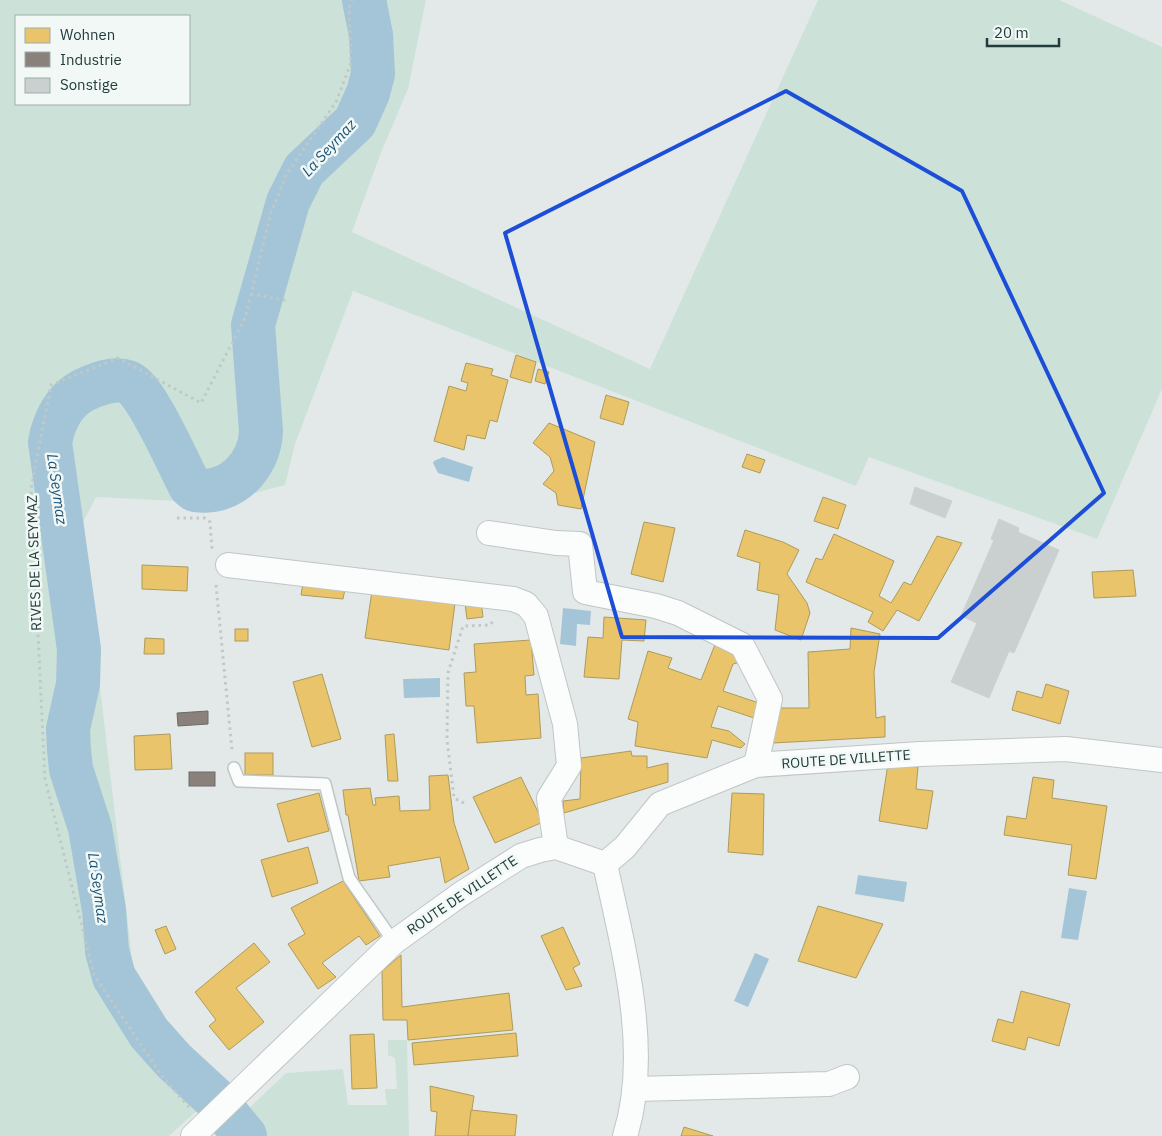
<svg xmlns="http://www.w3.org/2000/svg" width="1162" height="1136" font-family="'IBM Plex Sans',sans-serif">
  <rect width="100%" height="100%" fill="#e3e9e8"/>
  <g fill="#cce2d8" fill-rule="evenodd">
    <path d="M0,0H426L408,89L380,155L352,232L650,369L818,0H1059L1162,47V389L1097,539L869,457L856,486L353,291L295,444L285,485L217,503L96,497L81,526L137,1001L128,1010L175,1071L211,1098L169,1136H0ZM16,16H189V104H16Z"/>
    <polygon points="388,1040 407,1040 409,1136 256,1136 243,1114 286,1073 343,1069 348,1105 387,1105 385,1089 397,1089 395,1058 388,1055"/>
  </g>
  <g fill="#a4c5d7">
    <polygon points="443,457 473,467 469,482 438,473 433,463 434,461"/>
    <polygon points="563,608 591,611 590,625 577,624 576,646 560,644"/>
    <polygon points="440,678 440,697 404,698 403,679"/>
    <polygon points="858,875 907,882 904,902 855,894"/>
    <polygon points="1069,888 1087,891 1078,940 1061,938"/>
    <polygon points="755,953 769,959 748,1007 734,1001"/>
  </g>
  <g fill="#e9c46a" stroke="#ad9b5c">
    <polygon points="516,355 536,362 531,383 510,377"/>
    <polygon points="466,363 493,369 491,375 508,380 497,422 490,420 485,439 467,435 464,450 434,441 449,386 466,391 468,383 461,381"/>
    <polygon points="538,369 549,372 545,384 535,381"/>
    <polygon points="606,395 629,402 623,425 600,418"/>
    <polygon points="549,423 595,442 581,509 558,505 556,493 543,484 554,471 550,457 533,443"/>
    <polygon points="747,454 765,460 760,473 742,467"/>
    <polygon points="823,497 846,505 838,529 814,521"/>
    <polygon points="644,522 675,528 663,582 631,574"/>
    <polygon points="745,530 783,542 799,550 787,574 807,603 810,613 801,640 775,630 779,595 757,590 760,563 737,556"/>
    <polygon points="834,534 894,561 879,596 891,603 904,582 911,585 937,536 962,543 919,621 897,610 883,631 868,622 873,612 806,582 816,558 822,560"/>
    <polygon points="142,565 188,567 187,591 142,589"/>
    <polygon points="1133,570 1136,596 1094,598 1092,572"/>
    <polygon points="303,583 345,589 343,599 301,595"/>
    <polygon points="372,591 455,603 449,650 365,638"/>
    <polygon points="481,601 483,617 467,619 465,604"/>
    <polygon points="604,617 646,620 644,641 622,640 619,679 584,677 588,637 603,638"/>
    <polygon points="851,628 880,634 874,672 876,718 885,716 885,737 773,743 772,708 809,708 808,652 850,649"/>
    <rect x="235" y="629" width="13" height="12"/>
    <polygon points="718,637 741,662 733,664 723,691 759,703 754,718 718,706 711,727 729,731 745,744 741,748 712,740 707,758 635,746 638,722 628,719 648,651 672,658 668,668 701,680"/>
    <polygon points="145,638 164,639 164,654 144,654"/>
    <polygon points="531,640 534,675 525,676 526,695 538,694 541,738 477,743 474,706 466,706 464,673 476,672 474,644"/>
    <polygon points="322,674 341,739 312,747 293,682"/>
    <polygon points="1046,684 1069,691 1060,724 1012,710 1017,691 1042,698"/>
    <polygon points="170,734 172,769 135,770 134,736"/>
    <polygon points="394,734 398,781 388,781 385,735"/>
    <polygon points="631,751 632,756 647,756 647,768 668,763 668,782 564,813 563,801 580,799 581,758"/>
    <rect x="245" y="753" width="28" height="22"/>
    <polygon points="888,764 918,767 916,789 933,791 927,829 879,821"/>
    <polygon points="448,775 454,823 469,869 445,883 440,857 388,866 390,877 359,881 348,815 346,815 343,790 370,788 373,805 376,805 375,798 399,796 400,811 430,810 429,776"/>
    <polygon points="521,777 543,822 495,843 473,797"/>
    <polygon points="1033,777 1054,780 1052,798 1107,806 1096,879 1068,875 1072,845 1004,835 1007,816 1026,819"/>
    <polygon points="319,793 329,831 288,842 277,804"/>
    <polygon points="732,793 764,794 763,855 728,852"/>
    <polygon points="308,847 318,883 272,897 261,860"/>
    <polygon points="343,881 380,936 366,945 359,936 322,963 336,977 318,989 288,944 305,934 291,908"/>
    <polygon points="818,906 883,924 856,978 798,961"/>
    <polygon points="166,926 176,949 165,954 155,930"/>
    <polygon points="563,927 580,964 573,968 582,986 566,990 541,936"/>
    <polygon points="254,943 270,962 236,988 264,1022 229,1050 209,1026 216,1020 195,992"/>
    <polygon points="401,955 402,1007 509,993 513,1030 408,1040 407,1020 383,1020 382,971"/>
    <polygon points="1021,991 1070,1004 1059,1046 1028,1037 1025,1050 992,1041 998,1019 1013,1023"/>
    <polygon points="516,1033 518,1056 414,1065 412,1043"/>
    <polygon points="374,1034 377,1088 352,1089 350,1035"/>
    <polygon points="430,1086 474,1096 468,1136 435,1136 437,1112 431,1111"/>
    <polygon points="471,1110 517,1115 515,1136 468,1136"/>
    <polygon points="684,1127 713,1136 681,1136"/>
  </g>
  <g fill="#8a817c" stroke="#6a6c68">
    <polygon points="208,711 208,724 178,726 177,713"/>
    <rect x="189" y="772" width="26" height="14"/>
  </g>
  <g fill="none" stroke-linecap="round" stroke-linejoin="round">
    <path stroke="#a4c5d7" stroke-width="44" d="M245,1136L213,1097L174,1061L149,1033L114,977L107,951L104,910L90,828L71,769L69,750L68,729L78,684L79,649L50,442C54,421 64,400 84,390C97,384 113,377 128,382C145,387 180,467 190,486L195,490C231,496 260,465 261,431L253,325L288,202L304,170L355,122L368,93L373,74L371,35L364,0"/>
  </g>
  <g fill="#cad0cf" stroke="#ccd2d1">
    <polygon points="915,487 952,501 945,518 910,504"/>
    <polygon points="999,519 1019,528 1018,532 1059,550 1014,653 1009,651 989,698 951,682 977,623 961,616 994,540 991,539"/>
  </g>
  <g fill="none" stroke-linecap="round" stroke-linejoin="round">
    <defs>
      <polyline id="service" points="234,768 239,781 325,784 349,878 394,942"/>
      <g id="minor">
        <polyline points="489,533 556,543 580,544 585,592 656,606 678,613 742,645 770,699 756,765"/>
        <polyline points="228,565 513,599 526,604 536,616 565,724 569,766 549,798 556,847"/>
        <polyline points="605,864 625,847 660,804 756,765 920,754 1066,749 1162,760"/>
        <path d="M605,864C623,948 652,1051 625,1136"/>
        <polyline points="635,1089 829,1084 847,1077"/>
        <polyline points="193,1136 394,942 461,894 521,856 540,850 556,847 605,864"/>
      </g>
    </defs>
    <use href="#service" stroke="#c0c6c5" stroke-width="14"/>
    <use href="#minor" stroke="#c0c6c5" stroke-width="26"/>
    <g stroke="#c0c9c8" stroke-width="3" stroke-dasharray="2.5 4" stroke-linecap="butt">
      <polyline points="251,294 289,301"/>
      <polyline points="177,518 205,518 210,522 212,549"/>
      <polyline points="216,585 232,750"/>
      <polyline points="464,803 454,798 447,740 448,673 463,626 490,625 494,620"/>
      <polyline points="189,1107 164,1079 94,975 45,779 31,489 51,385 118,358 201,403 245,318 271,213 286,175 336,102 351,63 349,9 352,0"/>
    </g>
    <use href="#service" stroke="#fbfcfc" stroke-width="11"/>
    <use href="#minor" stroke="#fbfcfc" stroke-width="24"/>
  </g>
  <path fill="none" stroke="#1d4ed8" stroke-width="4" stroke-linejoin="round" d="M786,91L962,191L1104,493L938,638L622,637L505,233Z"/>
  <g text-anchor="middle" stroke-width="5" stroke-linejoin="round" paint-order="stroke">
    <g font-size="14" fill="#213c3a" stroke="#f1f8f6">
      <text transform="translate(34 563) rotate(-92)" y="5">RIVES DE LA SEYMAZ</text>
      <text transform="translate(846 759) rotate(-4)" y="5">ROUTE DE VILLETTE</text>
      <text transform="translate(462 895) rotate(-34)" y="5">ROUTE DE VILLETTE</text>
    </g>
    <g font-size="15" font-style="italic" fill="#1c5377" stroke="#f1f8f6">
      <text transform="translate(329 148) rotate(-47)" y="5">La Seymaz</text>
      <text transform="translate(57 489) rotate(82)" y="5">La Seymaz</text>
      <text transform="translate(98 888) rotate(82)" y="5">La Seymaz</text>
    </g>
  </g>
  <rect x="15" y="15" width="175" height="90" fill="#f1f8f6" stroke="#9eadab"/>
  <rect x="25" y="28" width="25" height="15" fill="#e9c46a" stroke="#9eadab"/>
  <text x="60" y="40" font-size="15" fill="#213c3a">Wohnen</text>
  <rect x="25" y="52" width="25" height="15" fill="#8a817c" stroke="#9eadab"/>
  <text x="60" y="65" font-size="15" fill="#213c3a">Industrie</text>
  <rect x="25" y="78" width="25" height="15" fill="#cad0cf" stroke="#9eadab"/>
  <text x="60" y="90" font-size="15" fill="#213c3a">Sonstige</text>
  <path d="M987 38v8h72v-8" fill="none" stroke="#213c3a" stroke-width="2.5"/>
  <text x="994" y="38" font-size="15" fill="#213c3a" stroke="#f1f8f6" stroke-width="4" paint-order="stroke">20 m</text>
</svg>
